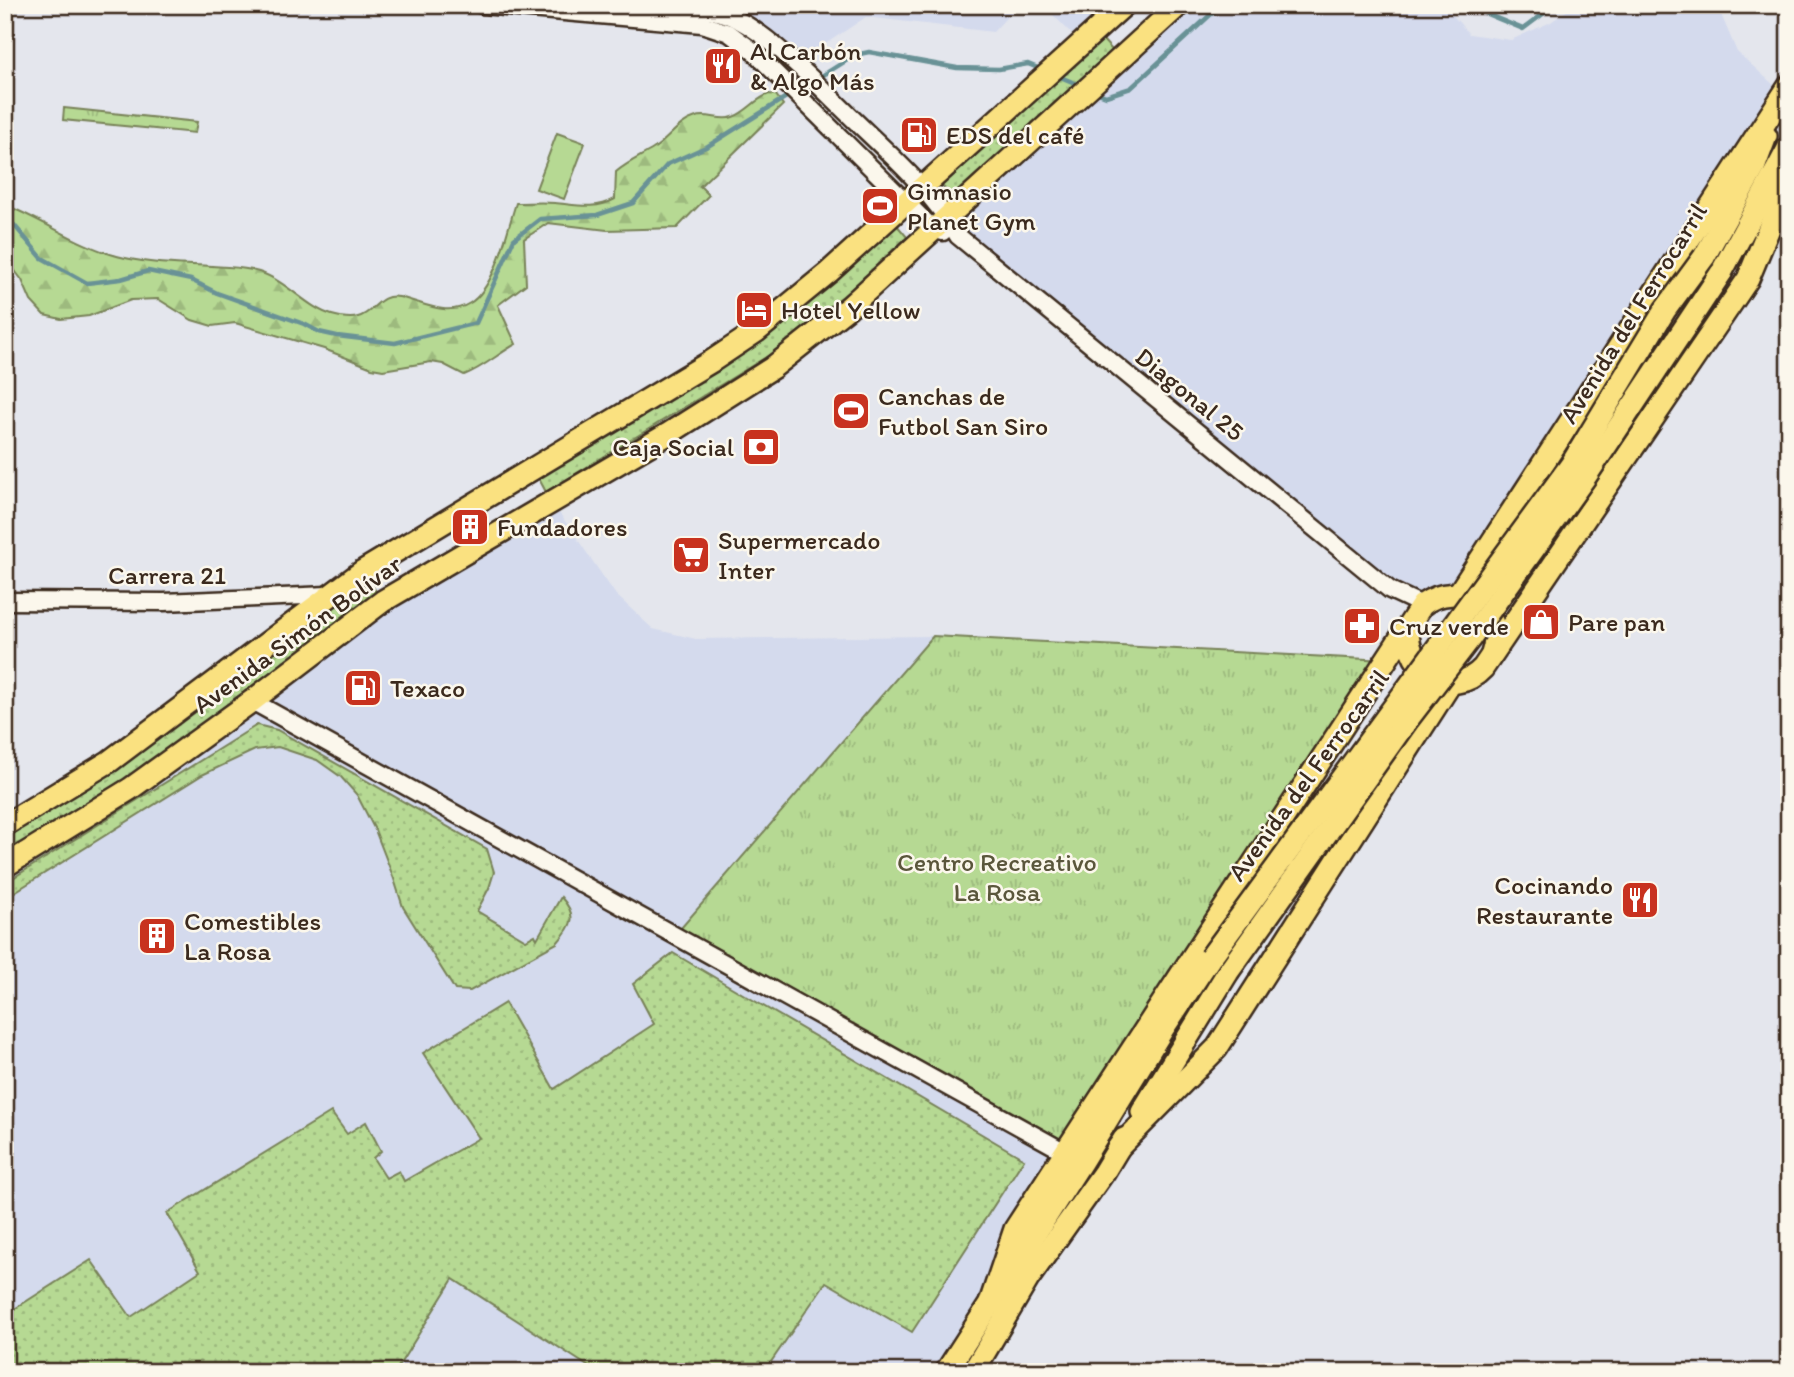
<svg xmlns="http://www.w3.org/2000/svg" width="1794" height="1377" font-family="Itim,sans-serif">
  <defs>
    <pattern id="grass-dots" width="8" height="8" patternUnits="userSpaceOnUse" patternTransform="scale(1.75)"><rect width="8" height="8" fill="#b6d993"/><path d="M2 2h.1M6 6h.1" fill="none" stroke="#9dba7e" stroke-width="1.8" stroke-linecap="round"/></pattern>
    <pattern id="forest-firs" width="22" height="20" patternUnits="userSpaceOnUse" patternTransform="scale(1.75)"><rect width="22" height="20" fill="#b6d993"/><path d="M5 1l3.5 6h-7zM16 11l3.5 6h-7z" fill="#9dba7e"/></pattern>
    <pattern id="park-tufts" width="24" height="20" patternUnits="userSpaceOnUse" patternTransform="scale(1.75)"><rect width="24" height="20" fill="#b6d993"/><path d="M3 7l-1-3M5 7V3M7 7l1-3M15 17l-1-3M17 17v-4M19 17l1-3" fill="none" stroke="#9dba7e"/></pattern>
  </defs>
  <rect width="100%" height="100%" fill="#e4e6ed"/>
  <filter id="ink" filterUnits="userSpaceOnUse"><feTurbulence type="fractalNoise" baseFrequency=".0143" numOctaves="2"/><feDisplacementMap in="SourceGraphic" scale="14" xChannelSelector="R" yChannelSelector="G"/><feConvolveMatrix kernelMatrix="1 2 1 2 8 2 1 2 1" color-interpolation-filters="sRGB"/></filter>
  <g filter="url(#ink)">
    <g fill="#d4daed">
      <polygon points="666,5 1018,5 993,32 866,17 795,64 753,29"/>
      <polygon points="1043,5 1124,5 1082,44"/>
      <polygon points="1179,5 1444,5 1469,34 1511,40 1551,22 1575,5 1717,5 1737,52 1784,94 1458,594 1422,605 1197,433 946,216"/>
      <polygon points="551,501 616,595 653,629 696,639 933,636 675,935 1065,1152 946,1372 5,1372 5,866 383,601"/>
    </g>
    <g fill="url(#grass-dots)" stroke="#788258" stroke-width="2">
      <polygon points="1102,39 1113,51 952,196 941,185"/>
      <polygon points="896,224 907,237 849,291 771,354 546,492 538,477"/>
      <polygon points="368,579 377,593 124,781 5,855 5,835"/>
      <path d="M257,725L277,730L487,849L494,872L489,888L477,911L526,940L535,935L537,939L561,897C578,916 573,925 557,943L470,991L455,990L403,907L394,879L375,830L357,795L341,777L317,760L278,747L255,750L202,775L5,898V883Z"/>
      <polygon points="673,953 1024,1159 912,1332 826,1282 764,1372 597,1372 453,1279 395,1372 5,1372 5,1315 91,1260 131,1317 200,1271 167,1213 331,1112 347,1134 366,1122 381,1151 373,1158 386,1178 399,1171 404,1181 479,1138 423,1053 505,1003 554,1089 654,1024 633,984"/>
    </g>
    <path fill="url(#forest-firs)" stroke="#788258" stroke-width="2" d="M769,94L776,95L783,105L700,186L709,195L677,228L607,230L548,223L524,239L526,284L498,305L516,344C499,353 483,368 464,375L443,364L431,362L383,370L372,368L324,349L235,323L212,326L192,320L158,299L131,300L89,316L61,319L44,315L31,301L22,280L5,258V205C44,220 77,245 117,256C147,264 180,264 212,266C231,268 240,266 259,272C287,281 307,308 332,315C339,317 351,319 358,317C375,313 378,293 399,297C422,302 446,318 470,303C496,287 507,230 516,203C529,203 542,202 555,203C577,205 595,210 615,199L616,172C628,162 640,157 653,149C668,140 678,122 696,117C709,113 721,122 733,117C747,112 755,99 769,94Z"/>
    <g fill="url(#park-tufts)" stroke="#788258" stroke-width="2">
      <polygon points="64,108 197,122 195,133 63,120"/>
      <polygon points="933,636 1385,660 1065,1152 675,935"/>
    </g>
    <polygon fill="#b6d993" stroke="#788258" stroke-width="2" points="557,133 585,143 564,199 536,189"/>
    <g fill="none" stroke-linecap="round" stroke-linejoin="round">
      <g stroke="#699296" stroke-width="4.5">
        <polyline points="1465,5 1523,29 1555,5"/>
        <polyline points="1781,5 1789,18"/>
        <polyline points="1058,76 1082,86"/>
        <polyline points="817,79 855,55 869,52 957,68 999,69 1028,64 1043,70"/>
        <polyline points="1093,91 1106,96 1131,88 1221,5"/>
        <polyline points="5,223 14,225 42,258 87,283 121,279 148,271 191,280 217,293 304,324 319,332 337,336 395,343 476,323 514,239 540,219 597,215 633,203 668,164 708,146 791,94"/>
      </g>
      <defs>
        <g id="minor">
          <polyline points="482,5 702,24 729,33 752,50 933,229 943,232"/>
          <path d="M666,5C691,8 716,8 738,20C773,38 819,86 848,114C887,152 931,189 958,236L1390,590L1422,605"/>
          <polyline points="5,601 164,602 328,595"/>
          <polyline points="252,701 1065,1152"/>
        </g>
        <g id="major">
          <polyline points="1704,257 1754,168 1766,136"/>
          <polyline points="1721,273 1789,147"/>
          <polyline points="1458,594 1789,86"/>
          <path d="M1408,629C1407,672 1452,701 1483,668L1748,279L1789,180"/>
          <polyline points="5,825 110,761 363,571 712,361 757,331 829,272 1124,5"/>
          <polyline points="5,866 130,789 252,701 383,601 668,434 772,368 849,307 1179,5"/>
          <polyline points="1142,1112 1228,972"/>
          <polyline points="1118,1148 1217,1048 1452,681"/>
          <path d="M991,1300L1015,1229L1422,605C1460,577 1507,608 1492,654"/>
          <polyline points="946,1372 1082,1161 1163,1029 1210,958"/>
          <polyline points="973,1372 1028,1279 1104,1172 1124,1139"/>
        </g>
      </defs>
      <use href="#minor" stroke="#3b2a1e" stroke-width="21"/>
      <use href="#major" stroke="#3b2a1e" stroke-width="26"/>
      <use href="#minor" stroke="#fbf7ec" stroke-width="16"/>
      <use href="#major" stroke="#fae180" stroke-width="21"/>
      <defs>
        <g id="major-bridge">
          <polyline points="1210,958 1571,465 1665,310 1704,257"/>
          <polyline points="1228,972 1408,719 1471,637 1586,476 1721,273"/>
        </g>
      </defs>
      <use href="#major-bridge" stroke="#3b2a1e" stroke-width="26" stroke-linecap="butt"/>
      <use href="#major-bridge" stroke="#fae180" stroke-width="21"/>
    </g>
  </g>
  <defs>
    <symbol id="restaurant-square" viewBox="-11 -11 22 22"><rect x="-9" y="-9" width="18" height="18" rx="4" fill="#c8321e" stroke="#fbf7ec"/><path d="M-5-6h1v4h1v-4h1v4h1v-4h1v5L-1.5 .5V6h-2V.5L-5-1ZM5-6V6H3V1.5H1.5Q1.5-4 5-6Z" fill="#fff"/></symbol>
    <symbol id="fuel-square" viewBox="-11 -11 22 22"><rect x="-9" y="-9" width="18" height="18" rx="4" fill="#c8321e" stroke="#fbf7ec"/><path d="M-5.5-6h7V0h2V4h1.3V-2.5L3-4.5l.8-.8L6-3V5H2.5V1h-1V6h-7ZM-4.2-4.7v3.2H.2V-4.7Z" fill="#fff"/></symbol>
    <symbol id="stadium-square" viewBox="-11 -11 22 22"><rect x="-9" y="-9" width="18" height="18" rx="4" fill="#c8321e" stroke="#fbf7ec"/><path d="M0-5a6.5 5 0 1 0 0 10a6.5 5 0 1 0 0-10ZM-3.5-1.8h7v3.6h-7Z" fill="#fff"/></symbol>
    <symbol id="hotel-square" viewBox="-11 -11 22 22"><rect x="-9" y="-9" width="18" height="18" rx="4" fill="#c8321e" stroke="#fbf7ec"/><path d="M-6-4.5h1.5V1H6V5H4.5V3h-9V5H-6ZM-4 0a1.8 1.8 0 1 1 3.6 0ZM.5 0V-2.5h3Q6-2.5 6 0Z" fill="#fff"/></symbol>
    <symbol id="bank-square" viewBox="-11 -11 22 22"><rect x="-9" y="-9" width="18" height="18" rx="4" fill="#c8321e" stroke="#fbf7ec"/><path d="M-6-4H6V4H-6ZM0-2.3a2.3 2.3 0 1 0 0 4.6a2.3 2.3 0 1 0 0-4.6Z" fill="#fff"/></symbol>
    <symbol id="building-square" viewBox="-11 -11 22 22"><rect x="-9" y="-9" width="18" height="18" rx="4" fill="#c8321e" stroke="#fbf7ec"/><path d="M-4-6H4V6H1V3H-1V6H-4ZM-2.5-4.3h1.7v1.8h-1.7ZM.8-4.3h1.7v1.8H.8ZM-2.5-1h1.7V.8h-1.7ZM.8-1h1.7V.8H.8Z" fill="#fff"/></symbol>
    <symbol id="supermarket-square" viewBox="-11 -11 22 22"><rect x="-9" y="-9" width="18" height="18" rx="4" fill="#c8321e" stroke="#fbf7ec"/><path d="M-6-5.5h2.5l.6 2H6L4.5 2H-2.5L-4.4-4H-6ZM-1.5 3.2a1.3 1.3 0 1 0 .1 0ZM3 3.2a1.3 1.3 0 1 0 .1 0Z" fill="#fff"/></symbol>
    <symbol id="shop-square" viewBox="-11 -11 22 22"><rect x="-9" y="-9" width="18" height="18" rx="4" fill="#c8321e" stroke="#fbf7ec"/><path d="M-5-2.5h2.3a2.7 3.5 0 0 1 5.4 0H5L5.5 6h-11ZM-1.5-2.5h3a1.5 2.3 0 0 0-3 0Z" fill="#fff"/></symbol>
    <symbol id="pharmacy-square" viewBox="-11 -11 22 22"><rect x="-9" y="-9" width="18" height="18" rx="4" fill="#c8321e" stroke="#fbf7ec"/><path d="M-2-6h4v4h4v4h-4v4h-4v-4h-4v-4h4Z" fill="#fff"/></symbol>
  </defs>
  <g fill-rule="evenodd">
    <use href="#restaurant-square" x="701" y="44" width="44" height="44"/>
    <use href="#fuel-square" x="897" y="113" width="44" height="44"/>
    <use href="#stadium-square" x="858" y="184" width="44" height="44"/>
    <use href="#hotel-square" x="732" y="288" width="44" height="44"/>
    <use href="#stadium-square" x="829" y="389" width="44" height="44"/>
    <use href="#bank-square" x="739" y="425" width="44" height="44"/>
    <use href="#building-square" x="448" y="505" width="44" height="44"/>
    <use href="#supermarket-square" x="669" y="533" width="44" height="44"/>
    <use href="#shop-square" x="1519" y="600" width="44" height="44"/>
    <use href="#pharmacy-square" x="1340" y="604" width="44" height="44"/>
    <use href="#fuel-square" x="341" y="666" width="44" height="44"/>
    <use href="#restaurant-square" x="1618" y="878" width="44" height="44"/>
    <use href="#building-square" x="135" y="914" width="44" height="44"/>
  </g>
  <g text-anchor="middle" stroke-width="5" stroke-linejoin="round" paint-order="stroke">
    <g font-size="26" fill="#3b2a1e" stroke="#fbf7ec" text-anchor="start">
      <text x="750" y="60">Al Carbón<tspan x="750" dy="30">&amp; Algo Más</tspan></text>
      <text x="946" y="144">EDS del café</text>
      <text x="907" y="200">Gimnasio<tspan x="907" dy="30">Planet Gym</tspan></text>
      <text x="781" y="319">Hotel Yellow</text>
      <text x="878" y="405">Canchas de<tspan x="878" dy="30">Futbol San Siro</tspan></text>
      <text x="734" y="456" text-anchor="end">Caja Social</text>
      <text x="497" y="536">Fundadores</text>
      <text x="718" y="549">Supermercado<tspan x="718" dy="30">Inter</tspan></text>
      <text x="1568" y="631">Pare pan</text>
      <text x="1389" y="635">Cruz verde</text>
      <text x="390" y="697">Texaco</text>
      <text x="1613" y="894" text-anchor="end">Cocinando<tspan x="1613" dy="30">Restaurante</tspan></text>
      <text x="184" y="930">Comestibles<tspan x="184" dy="30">La Rosa</tspan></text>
    </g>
    <g font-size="26" fill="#3b2a1e" stroke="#fbf7ec">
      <text transform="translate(1633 313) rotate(-58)" y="9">Avenida del Ferrocarril</text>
      <text transform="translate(1190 394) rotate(39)" y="9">Diagonal 25</text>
      <text x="167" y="584">Carrera 21</text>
      <text transform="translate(297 634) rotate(-36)" y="9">Avenida Simón Bolívar</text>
      <text transform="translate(1308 775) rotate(-54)" y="9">Avenida del Ferrocarril</text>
    </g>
    <g font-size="26" fill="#5a563b" stroke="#fbf7ec">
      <text x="997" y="871">Centro Recreativo<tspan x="997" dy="30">La Rosa</tspan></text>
    </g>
  </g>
  <rect width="1794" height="1377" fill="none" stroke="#fbf7ec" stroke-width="28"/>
  <rect x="14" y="14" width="1766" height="1349" fill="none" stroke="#3b2a1e" stroke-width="2.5" filter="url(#ink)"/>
</svg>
